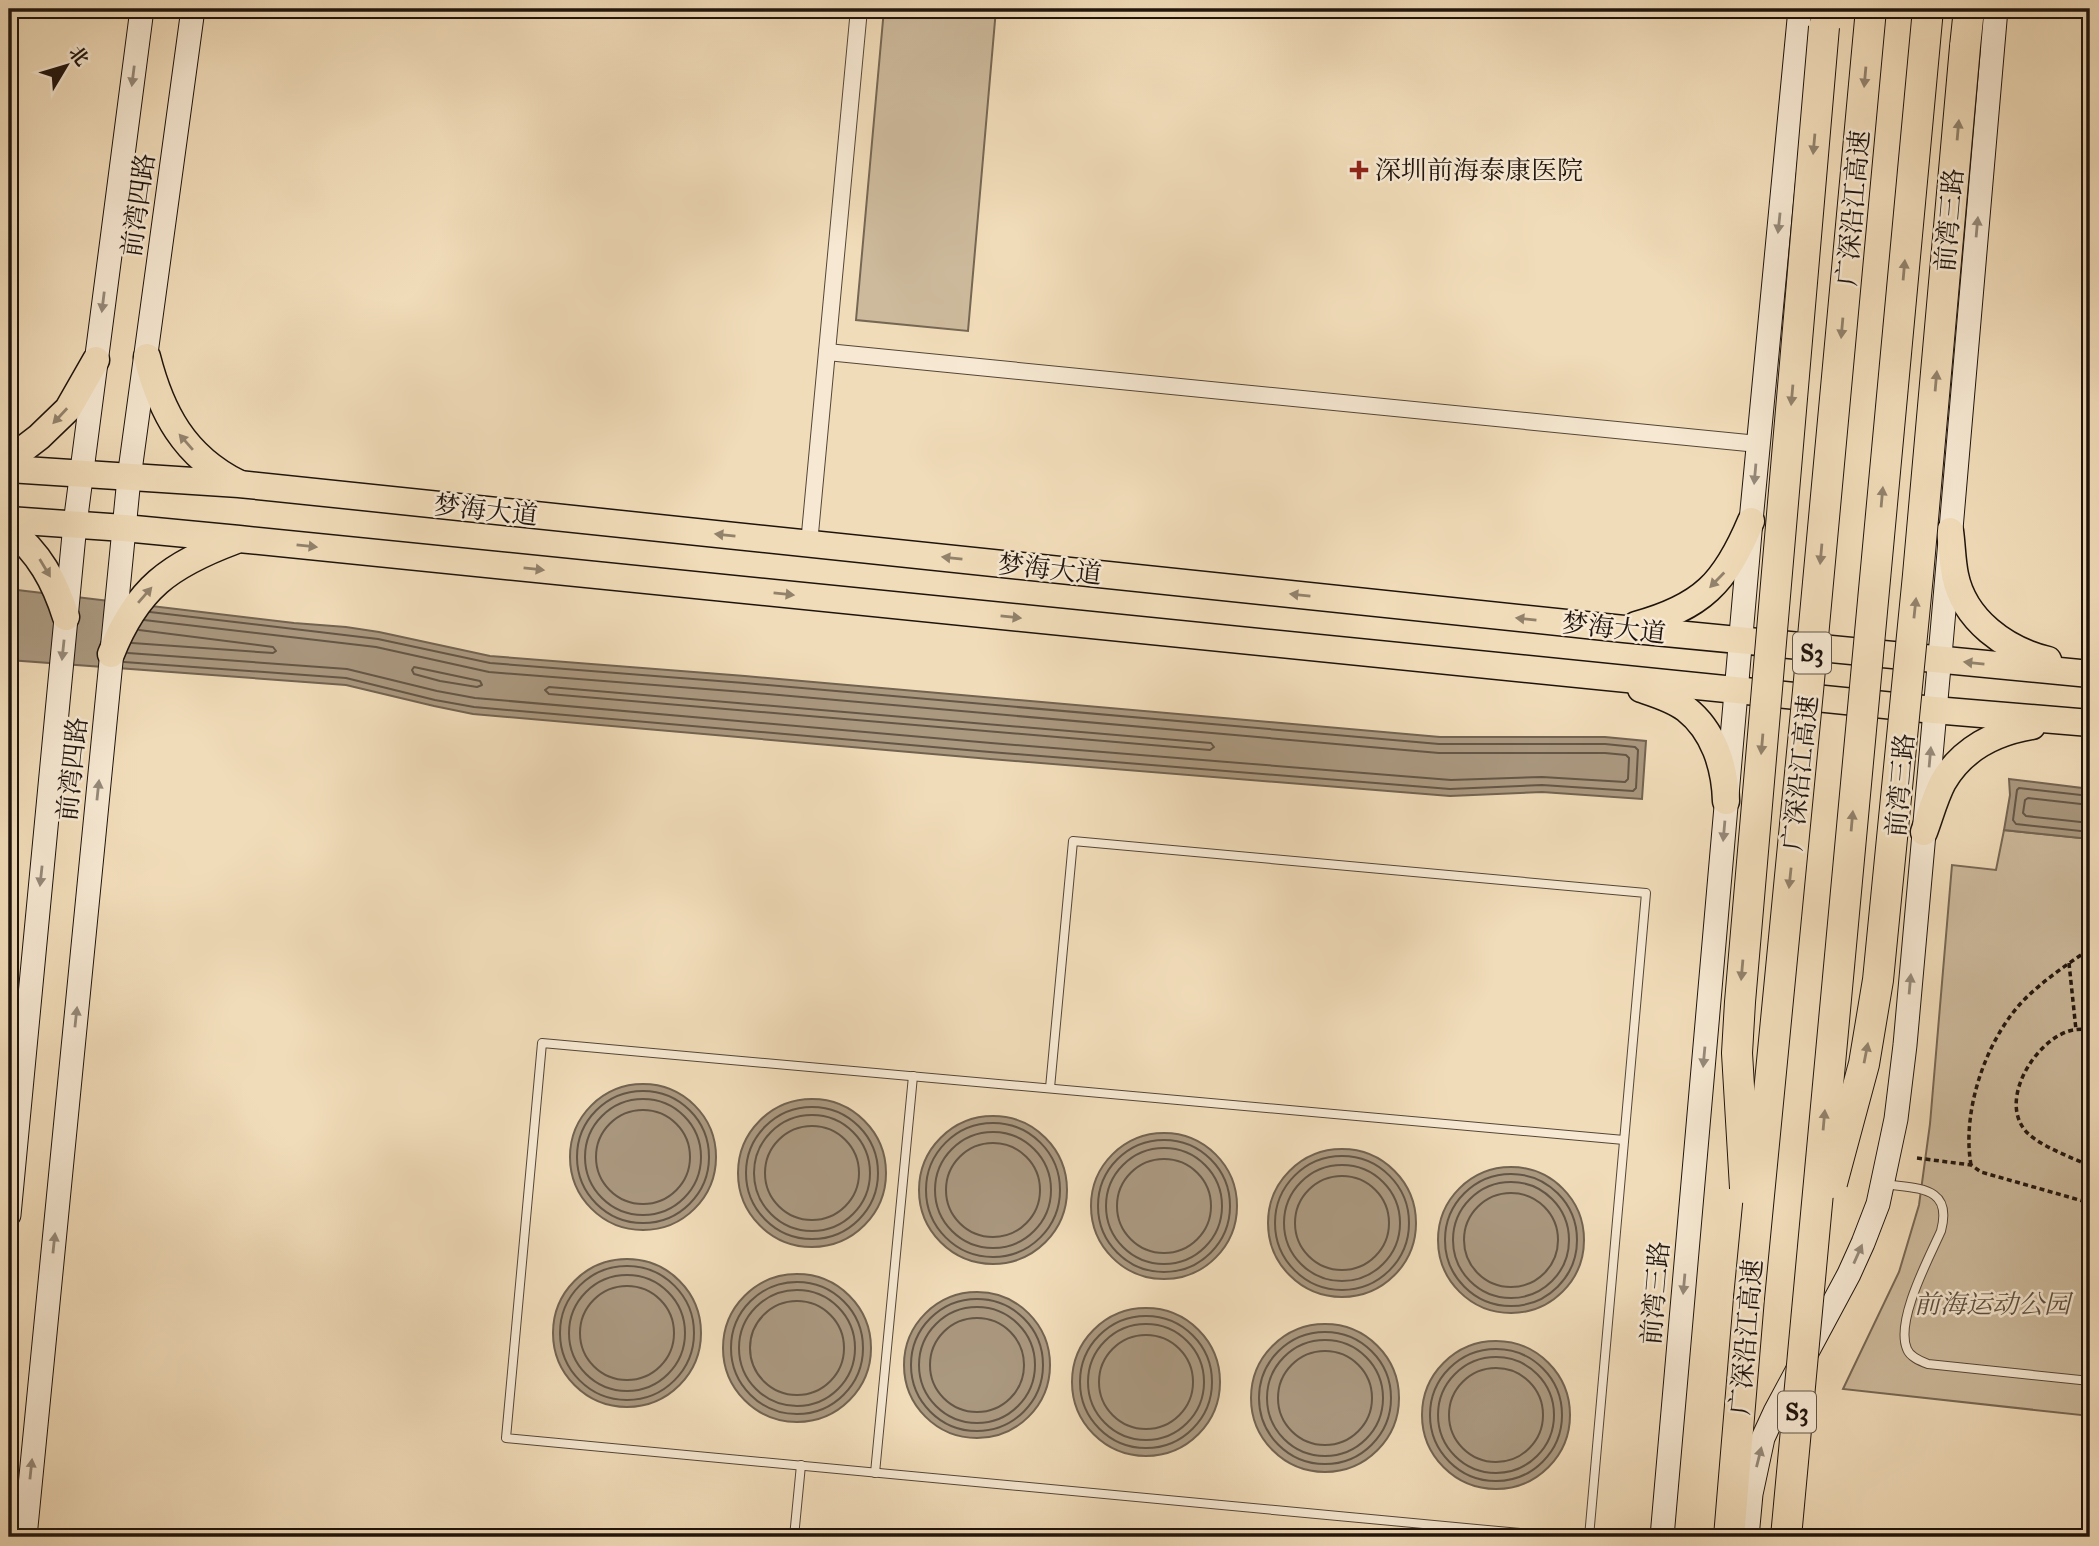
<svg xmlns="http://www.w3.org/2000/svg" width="2099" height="1546" font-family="'IM FELL Great Primer','Noto Serif SC',serif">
  <rect width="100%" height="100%" fill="#f1dcb9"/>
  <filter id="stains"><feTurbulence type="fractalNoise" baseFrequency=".00286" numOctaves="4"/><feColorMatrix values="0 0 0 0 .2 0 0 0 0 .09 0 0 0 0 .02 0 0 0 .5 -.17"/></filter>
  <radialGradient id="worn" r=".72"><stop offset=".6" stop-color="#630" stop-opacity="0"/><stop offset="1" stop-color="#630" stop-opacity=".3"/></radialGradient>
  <g fill="#cdba9c" stroke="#766754" stroke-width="2">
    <polygon points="884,9 996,9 968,331 856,320"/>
    <polygon points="2004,830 2090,839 2090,1416 1843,1389 1899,1272 1919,1205 1930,1124 1952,865 1996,870"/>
  </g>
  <g fill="#aa987f" stroke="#726351" stroke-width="2">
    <polygon points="9,589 294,623 346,627 379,632 490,656 745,676 1440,737 1605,737 1646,741 1642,799 1542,792 1450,796 990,759 473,714 434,706 346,685 9,660"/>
    <polygon points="2009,779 2090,789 2090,839 2004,830 2010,795"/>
    <circle cx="643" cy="1157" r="73"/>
    <circle cx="812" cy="1173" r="74"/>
    <circle cx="993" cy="1190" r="74"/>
    <circle cx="1164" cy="1206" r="73"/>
    <circle cx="1342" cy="1223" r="74"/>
    <circle cx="1511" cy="1240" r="73"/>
    <circle cx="627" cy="1333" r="74"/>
    <circle cx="797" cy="1348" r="74"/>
    <circle cx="977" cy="1365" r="73"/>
    <circle cx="1146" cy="1382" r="74"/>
    <circle cx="1325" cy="1398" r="74"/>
    <circle cx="1496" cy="1415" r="74"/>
  </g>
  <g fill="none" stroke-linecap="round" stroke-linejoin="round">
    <g stroke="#645646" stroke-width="2">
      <polyline points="132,643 273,653 276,651 273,647 139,630"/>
      <polyline points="128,653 347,669 437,691 475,698 991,743 1451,780 1542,777 1625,782 1628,779 1629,758 1626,755 1605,753 1439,753 744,692 489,672 376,647 144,620"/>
      <polyline points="124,662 346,678 435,700 474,707 990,752 1450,789 1542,785 1633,791 1636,788 1638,750 1635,747 1605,744 1439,744 744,683 490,663 378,639 150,612"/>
      <polygon points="414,667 480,681 482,685 477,687 440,681 414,674 412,670"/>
      <polygon points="549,687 1211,743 1214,747 1210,750 549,694 545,690"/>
      <polyline points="2090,796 2019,788 2017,790 2013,820 2016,824 2090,832"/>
      <polyline points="2090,805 2028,798 2025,800 2023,813 2026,816 2090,823"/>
      <circle cx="643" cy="1157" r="66"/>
      <circle cx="643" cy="1157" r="58"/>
      <circle cx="812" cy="1173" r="66"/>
      <circle cx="643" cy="1157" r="47"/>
      <circle cx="812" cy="1173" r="58"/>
      <circle cx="993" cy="1190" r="67"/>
      <circle cx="812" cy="1173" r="47"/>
      <circle cx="993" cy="1190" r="58"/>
      <circle cx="1164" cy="1206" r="66"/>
      <circle cx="993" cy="1190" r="47"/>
      <circle cx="1164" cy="1206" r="58"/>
      <circle cx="1342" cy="1223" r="67"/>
      <circle cx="1164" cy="1206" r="47"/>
      <circle cx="1342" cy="1223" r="58"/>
      <circle cx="1511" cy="1240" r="66"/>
      <circle cx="1342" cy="1223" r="47"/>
      <circle cx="1511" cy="1240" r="58"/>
      <circle cx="1511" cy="1240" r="47"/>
      <circle cx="627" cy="1333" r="67"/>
      <circle cx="627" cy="1333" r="58"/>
      <circle cx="797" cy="1348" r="66"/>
      <circle cx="627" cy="1333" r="47"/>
      <circle cx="797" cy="1348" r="58"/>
      <circle cx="977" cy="1365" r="66"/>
      <circle cx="797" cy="1348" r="47"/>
      <circle cx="977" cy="1365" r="58"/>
      <circle cx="1146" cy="1382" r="66"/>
      <circle cx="977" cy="1365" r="47"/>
      <circle cx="1146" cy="1382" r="58"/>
      <circle cx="1325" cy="1398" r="66"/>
      <circle cx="1146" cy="1382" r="47"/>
      <circle cx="1325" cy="1398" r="58"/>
      <circle cx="1496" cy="1415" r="66"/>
      <circle cx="1325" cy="1398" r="47"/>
      <circle cx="1496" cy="1415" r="58"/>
      <circle cx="1496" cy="1415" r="47"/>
    </g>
    <defs>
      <g id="lane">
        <polyline points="1050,1088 1073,841 1646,893 1589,1537"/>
        <path d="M1885,1184C1918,1189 1953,1186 1941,1231C1929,1258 1895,1321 1907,1349C1910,1357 1920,1361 1928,1364L2090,1381"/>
        <polyline points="875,1473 913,1076"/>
        <polyline points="794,1537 801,1465"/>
        <polyline points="1562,1537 506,1438 542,1043 1624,1140"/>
      </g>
      <g id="street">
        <polyline points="827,352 1758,444"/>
        <polyline points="809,544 859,9"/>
      </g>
      <g id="secondary">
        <polyline points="9,1215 75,524 142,9"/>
        <polyline points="25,1537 129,478 193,9"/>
        <polyline points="1662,1537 1751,521 1800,9"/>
        <polyline points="1747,1537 1751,1494 1763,1438 1775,1412 1849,1274 1863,1243 1878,1204 1896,1119 1905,1045 1942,633 1996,9"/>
      </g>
      <g id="primary">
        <path d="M147,357C161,412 184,456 238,483"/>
        <polyline points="9,460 39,437 68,409 96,360"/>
        <polyline points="9,469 239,484 1624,629 2090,674"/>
        <polyline points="9,520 124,528 239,539 1934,710 2090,723"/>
        <path d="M9,529C39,552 55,582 66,617"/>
        <path d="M1950,531C1952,545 1952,561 1955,575C1964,620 2006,650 2048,660"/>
        <path d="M1636,625C1702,607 1725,583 1751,521"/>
        <path d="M111,654C137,588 170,565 234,541"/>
        <path d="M1641,689C1656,694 1673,699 1686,709C1714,731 1725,767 1726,801"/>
        <path d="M1924,832C1930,816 1935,797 1943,782C1962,749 1996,732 2032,726"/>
      </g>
      <g id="highway">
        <polyline points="1965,47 1969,9"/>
        <polyline points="1729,1537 1749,1298"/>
      </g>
    </defs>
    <use href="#lane" stroke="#544638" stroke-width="10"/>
    <use href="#street" stroke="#544638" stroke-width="18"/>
    <use href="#secondary" stroke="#1f140d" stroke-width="25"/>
    <use href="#primary" stroke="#1f140d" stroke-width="29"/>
    <use href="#highway" stroke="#1f140d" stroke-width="32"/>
    <g stroke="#1f140d" stroke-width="3.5" stroke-dasharray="5 3.5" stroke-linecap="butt">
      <polyline points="2069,963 2076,1030"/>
      <path d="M2090,1030C2083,1029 2076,1029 2069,1031C2036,1041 2000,1097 2024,1129C2036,1145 2071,1157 2090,1166"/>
      <polyline points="1917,1158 1971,1165 1981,1172 2090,1203"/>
      <path d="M1971,1165C1961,1109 1988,1033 2029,995C2047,978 2069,963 2090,949"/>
    </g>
    <use href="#lane" stroke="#f6e8d2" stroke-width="8"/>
    <use href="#street" stroke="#f6e8d2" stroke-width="16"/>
    <use href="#secondary" stroke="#f6e8d2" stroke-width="23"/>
    <use href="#primary" stroke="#f1dcb9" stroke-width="26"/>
    <use href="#highway" stroke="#f1dcb9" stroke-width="30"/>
    <defs>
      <g id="highway-bridge">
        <polyline points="1832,1183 1864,1064 1878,980 1918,575 1965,47"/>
        <polyline points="1745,1188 1737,1053 1740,1002 1824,27"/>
        <polyline points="1749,1298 1808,691 1871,9"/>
        <polyline points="1786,1537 1928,9"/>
      </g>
    </defs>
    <use href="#highway-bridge" stroke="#1f140d" stroke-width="32" stroke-linecap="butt"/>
    <use href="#highway-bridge" stroke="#f1dcb9" stroke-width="30"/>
  </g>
  <defs><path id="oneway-solid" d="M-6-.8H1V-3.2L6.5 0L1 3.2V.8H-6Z" transform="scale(1.75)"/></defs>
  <g fill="#958979">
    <use href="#oneway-solid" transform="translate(133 76) rotate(97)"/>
    <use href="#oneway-solid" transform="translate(1779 223) rotate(96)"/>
    <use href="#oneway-solid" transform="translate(1977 227) rotate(-85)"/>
    <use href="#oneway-solid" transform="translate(103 302) rotate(97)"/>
    <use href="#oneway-solid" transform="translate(1755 474) rotate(95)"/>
    <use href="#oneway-solid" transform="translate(63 650) rotate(96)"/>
    <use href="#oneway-solid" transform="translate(1930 757) rotate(-85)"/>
    <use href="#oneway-solid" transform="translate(98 790) rotate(-84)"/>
    <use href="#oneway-solid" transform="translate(1724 831) rotate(95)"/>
    <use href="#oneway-solid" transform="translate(41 876) rotate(96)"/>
    <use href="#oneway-solid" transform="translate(1910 984) rotate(-85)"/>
    <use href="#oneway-solid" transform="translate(76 1017) rotate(-84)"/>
    <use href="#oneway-solid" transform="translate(1704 1057) rotate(95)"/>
    <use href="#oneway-solid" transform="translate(54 1243) rotate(-84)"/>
    <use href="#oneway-solid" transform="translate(1858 1254) rotate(-66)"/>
    <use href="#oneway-solid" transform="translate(1684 1284) rotate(95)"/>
    <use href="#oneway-solid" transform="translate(1759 1457) rotate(-76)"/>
    <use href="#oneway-solid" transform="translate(31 1469) rotate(-84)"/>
  </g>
  <g fill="#92826c">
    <use href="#oneway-solid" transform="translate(1865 77) rotate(95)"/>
    <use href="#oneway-solid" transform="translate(1958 130) rotate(-85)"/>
    <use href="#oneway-solid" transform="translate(1814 144) rotate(95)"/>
    <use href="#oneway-solid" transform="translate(1904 270) rotate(-85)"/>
    <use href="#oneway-solid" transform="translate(1842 328) rotate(95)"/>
    <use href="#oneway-solid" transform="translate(1936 381) rotate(-85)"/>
    <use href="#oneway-solid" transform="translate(1792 395) rotate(95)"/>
    <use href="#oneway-solid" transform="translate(60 416) rotate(133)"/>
    <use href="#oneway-solid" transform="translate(186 442) rotate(-131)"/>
    <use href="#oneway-solid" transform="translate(1882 497) rotate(-85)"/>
    <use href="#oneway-solid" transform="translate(725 535) rotate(-174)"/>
    <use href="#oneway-solid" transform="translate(307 546) rotate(6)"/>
    <use href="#oneway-solid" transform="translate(1821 554) rotate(95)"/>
    <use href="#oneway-solid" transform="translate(952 558) rotate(-174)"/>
    <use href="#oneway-solid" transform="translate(45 568) rotate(59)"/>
    <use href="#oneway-solid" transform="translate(534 569) rotate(6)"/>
    <use href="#oneway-solid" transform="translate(1717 580) rotate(134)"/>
    <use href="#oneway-solid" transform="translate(784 594) rotate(6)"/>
    <use href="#oneway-solid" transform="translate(145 595) rotate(-49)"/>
    <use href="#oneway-solid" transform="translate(1300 595) rotate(-174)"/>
    <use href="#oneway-solid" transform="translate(1915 608) rotate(-84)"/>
    <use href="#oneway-solid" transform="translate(1011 617) rotate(6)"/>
    <use href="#oneway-solid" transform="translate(1526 619) rotate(-174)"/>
    <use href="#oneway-solid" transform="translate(1974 663) rotate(-174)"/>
    <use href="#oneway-solid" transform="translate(1762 744) rotate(95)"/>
    <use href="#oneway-solid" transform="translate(1852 821) rotate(-85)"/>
    <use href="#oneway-solid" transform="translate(1790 878) rotate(96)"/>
    <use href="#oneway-solid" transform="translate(1742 970) rotate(95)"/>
    <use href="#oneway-solid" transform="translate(1866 1053) rotate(-79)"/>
    <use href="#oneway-solid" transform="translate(1824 1120) rotate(-85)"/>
  </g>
  <path fill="#8f2418" stroke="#f6e8d2" stroke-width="2.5" d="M1355.5 159.5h7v7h7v7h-7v7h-7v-7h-7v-7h7z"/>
  <g text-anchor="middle" stroke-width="5" stroke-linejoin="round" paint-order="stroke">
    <g fill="#f6e8d2" stroke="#605448" stroke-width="2">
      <rect x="1793" y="632.5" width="38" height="41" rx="5"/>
      <rect x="1778" y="1391.5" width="38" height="41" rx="5"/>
    </g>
    <g font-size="24" font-weight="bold" fill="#1f140d">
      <text x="1812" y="661">S3</text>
      <text x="1797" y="1420">S3</text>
    </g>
    <g font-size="26" fill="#1f140d" stroke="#f6e8d2" text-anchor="start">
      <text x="1375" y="179">深圳前海泰康医院</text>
    </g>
    <g font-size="26" fill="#1f140d" stroke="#f6e8d2">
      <text transform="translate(138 205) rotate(-82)" y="9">前湾四路</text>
      <text transform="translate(1853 208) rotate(-85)" y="9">广深沿江高速</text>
      <text transform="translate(1949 220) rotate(-85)" y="9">前湾三路</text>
      <text transform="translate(486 510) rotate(6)" y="9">梦海大道</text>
      <text transform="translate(1050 569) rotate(6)" y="9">梦海大道</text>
      <text transform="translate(1614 628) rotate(6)" y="9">梦海大道</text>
      <text transform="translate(72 769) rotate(-84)" y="9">前湾四路</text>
      <text transform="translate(1800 773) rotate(-84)" y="9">广深沿江高速</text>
      <text transform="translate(1900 785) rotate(-85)" y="9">前湾三路</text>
      <text transform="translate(1655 1293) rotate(-85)" y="9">前湾三路</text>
      <text transform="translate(1746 1337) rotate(-85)" y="9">广深沿江高速</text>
    </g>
    <g font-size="26" font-style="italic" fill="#5c4e3f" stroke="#f6e8d2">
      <text x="1992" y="1313">前海运动公园</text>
    </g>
  </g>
  <rect width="2099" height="1546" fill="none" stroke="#f1dcb9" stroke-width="35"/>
  <rect x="10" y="10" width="2078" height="1525" fill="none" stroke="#1f140d" stroke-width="3.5"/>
  <rect x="18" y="18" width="2064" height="1511" fill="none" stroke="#1f140d" stroke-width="2"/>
  <g transform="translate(66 66) rotate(52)" stroke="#f6e8d2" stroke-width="5" paint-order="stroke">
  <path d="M0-5L12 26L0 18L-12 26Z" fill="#1f140d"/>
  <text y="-10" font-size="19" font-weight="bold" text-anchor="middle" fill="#1f140d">北</text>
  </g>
  <rect width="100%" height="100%" filter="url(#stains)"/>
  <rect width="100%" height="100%" fill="url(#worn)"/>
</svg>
